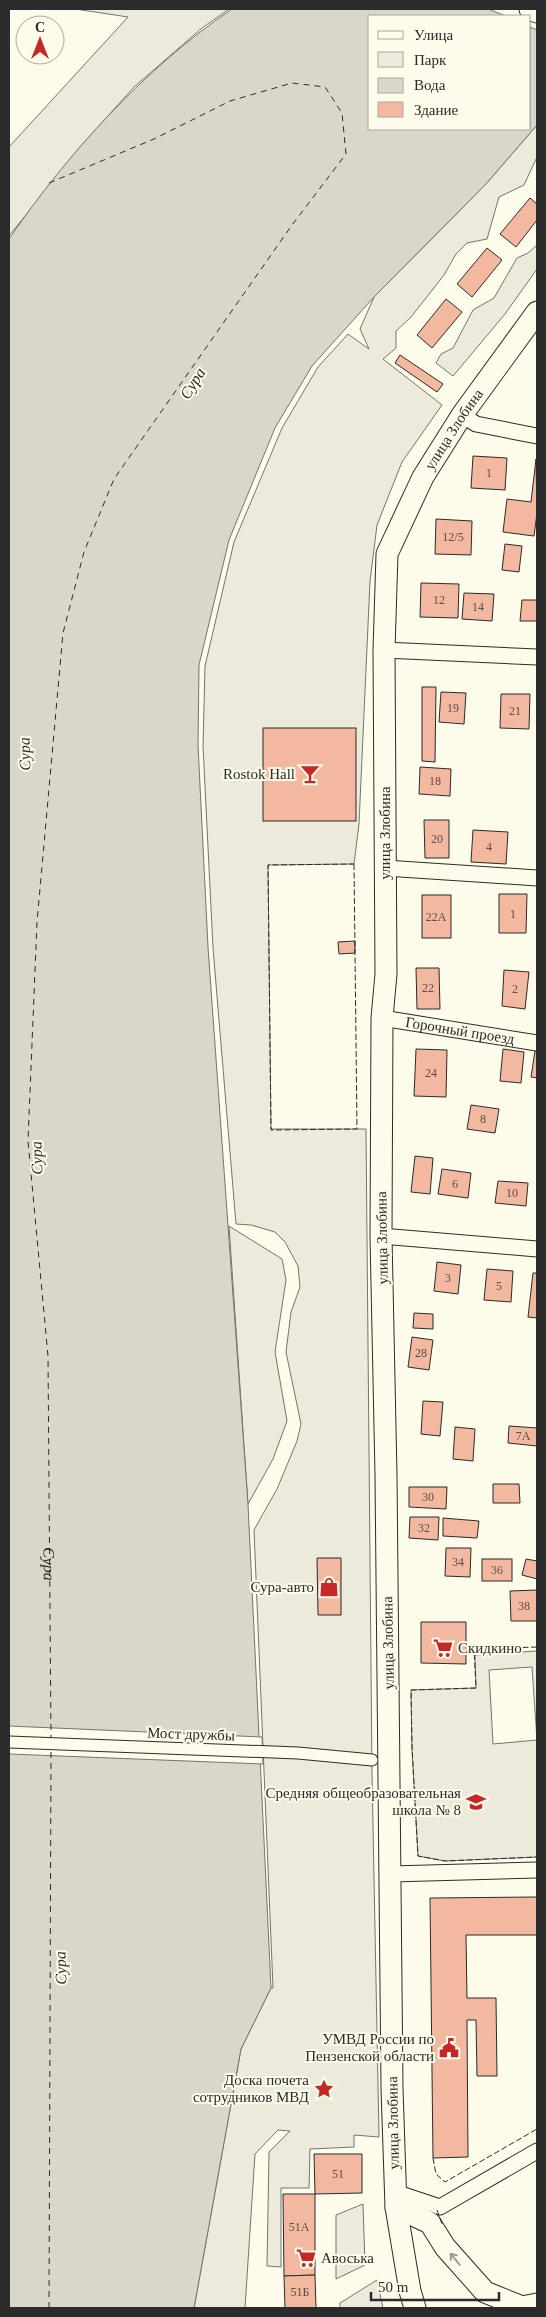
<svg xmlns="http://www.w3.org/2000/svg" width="546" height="2317" font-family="'Times New Roman',serif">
  <rect width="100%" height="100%" fill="#fdfbea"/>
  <g fill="#ecebdb" stroke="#74746e" fill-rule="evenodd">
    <polygon points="75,9 229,9 202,28 134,87 81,146 9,236 9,147 128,17"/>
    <polygon points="537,125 537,157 524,185 499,197 487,239 467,243 456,254 444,275 411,317 396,331 396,348 383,359 442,405 402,462 377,525 370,581 359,824 354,864 268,865 271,1129 366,1129 372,1773 379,2137 354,2135 354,2147 310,2149 309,2188 281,2188 281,2267 267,2266 269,2152 290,2131 278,2130 255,2154 245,2308 194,2308 241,2049 271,1988 273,1988 254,1530 277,1489 297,1441 301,1424 286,1352 291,1312 300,1287 298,1266 285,1242 275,1232 251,1225 236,1224 213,948 203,746 205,666 234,542 282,428 318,367 348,334 369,349 360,329 374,297 486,184"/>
    <polygon points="537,245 537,269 505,314 453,376 436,363 441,354 453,348 473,310 494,298 517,258 528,253"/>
    <polygon points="229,1226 282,1259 286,1280 275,1352 287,1421 273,1459 248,1504"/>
    <path d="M537,1651V1857L445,1861L418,1856L412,1748L411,1690L476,1688L475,1655ZM532,1667L537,1740L493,1744L489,1670Z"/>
    <polygon points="363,2204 365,2265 336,2279 336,2215"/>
    <polygon points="377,2280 383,2308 340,2308 340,2303"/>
  </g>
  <path fill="#d8d7c9" stroke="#74746e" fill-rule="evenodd" d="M232,9H537V125L486,184L374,297L312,366L275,428L229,540L199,665L198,745L208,947L248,1504L271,1988L241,2049L194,2308H9V239C67,154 146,67 232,9ZM370,16H530V129H370Z"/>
  <g fill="#fdfbea" stroke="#74746e">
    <polygon points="488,9 537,9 537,30 530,27 530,16 506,16"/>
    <polygon points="9,1726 262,1737 263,1764 9,1754"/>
  </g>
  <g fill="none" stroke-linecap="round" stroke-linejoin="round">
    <g stroke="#2b2b2b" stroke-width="1" stroke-dasharray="6 5" stroke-linecap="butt">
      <path id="s1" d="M49,183L154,139L230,101L292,83L325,87L342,113L346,154L292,225L114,479L84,552L63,633L37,922L28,1141L48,1356L51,1739"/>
      <polyline points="49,2308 51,1748"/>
    </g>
  </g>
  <g fill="#f2b8a0" stroke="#2b2b2b">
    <polygon points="530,198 537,204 537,220 516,247 500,234"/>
    <polygon points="487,248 502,260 472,297 457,284"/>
    <polygon points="446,299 462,312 432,348 417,335"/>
    <polygon points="400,355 443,384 437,392 395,363"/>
    <polygon points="473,456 507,458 505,490 471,488"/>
    <polygon points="536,459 537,513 534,536 503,532 507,499 531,502"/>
    <polygon points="436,519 472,521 471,555 435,554"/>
    <polygon points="505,544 522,546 519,572 502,570"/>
    <polygon points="421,583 459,584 458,618 420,617"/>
    <polygon points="464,593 494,594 492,621 462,619"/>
    <polygon points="522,600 537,600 537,621 520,621"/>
    <polygon points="422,687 436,687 435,762 422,761"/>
    <polygon points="441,692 466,693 464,724 439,722"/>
    <polygon points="501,694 530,694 529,729 500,728"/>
    <rect x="263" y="728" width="93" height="93"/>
    <polygon points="420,767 451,769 450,796 419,794"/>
    <polygon points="424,820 449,820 449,858 425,858"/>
    <polygon points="473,830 508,832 506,864 471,862"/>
    <polygon points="499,894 527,894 526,933 499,933"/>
    <rect x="422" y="895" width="29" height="43"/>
    <polygon points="355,941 355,953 339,954 338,942"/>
    <polygon points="416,968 439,968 440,1009 417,1009"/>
    <polygon points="504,970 529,972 525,1009 502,1006"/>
    <polygon points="416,1049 447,1050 446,1097 414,1096"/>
    <polygon points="503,1049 524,1052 521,1083 500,1081"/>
    <polygon points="535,1051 537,1051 537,1078 531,1077"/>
    <polygon points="471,1105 499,1109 495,1133 467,1129"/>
    <polygon points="415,1156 433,1158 430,1194 411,1192"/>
    <polygon points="442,1169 471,1173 468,1198 438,1194"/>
    <polygon points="498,1181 528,1183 526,1206 495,1203"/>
    <polygon points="437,1262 461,1265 458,1294 434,1291"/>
    <polygon points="487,1269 513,1271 511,1302 484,1300"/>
    <polygon points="533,1273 537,1273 537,1318 528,1317"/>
    <polygon points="414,1313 433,1314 433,1329 413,1328"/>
    <polygon points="412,1337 433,1340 429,1370 408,1367"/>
    <polygon points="423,1401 443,1402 440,1436 421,1434"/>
    <polygon points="509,1426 537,1428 537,1446 508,1443"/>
    <polygon points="455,1427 475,1429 473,1461 453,1459"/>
    <polygon points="493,1484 519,1484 520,1503 493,1503"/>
    <polygon points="409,1487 447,1487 446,1509 409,1507"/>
    <polygon points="410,1517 439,1517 438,1540 409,1538"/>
    <polygon points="443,1518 479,1521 477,1538 443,1536"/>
    <polygon points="446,1548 471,1548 470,1577 445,1576"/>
    <polygon points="317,1558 341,1558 341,1615 318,1615"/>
    <rect x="482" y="1559" width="30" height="22"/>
    <polygon points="526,1559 537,1561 537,1579 522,1575"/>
    <polygon points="537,1590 537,1621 511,1621 510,1591"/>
    <polygon points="421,1622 466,1622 466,1664 421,1663"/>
    <polygon points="537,1897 537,1935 466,1935 467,1998 496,1998 497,2076 477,2076 476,2020 467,2020 468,2157 433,2158 430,1898"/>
    <polygon points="314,2154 362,2154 362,2193 315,2194"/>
    <polygon points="283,2194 315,2194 315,2275 284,2276"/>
    <polygon points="315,2275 316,2308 285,2308 284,2276"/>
  </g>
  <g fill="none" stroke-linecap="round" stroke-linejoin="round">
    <defs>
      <polyline id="pedestrian" points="9,1742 298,1753 372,1760"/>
      <g id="minor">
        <polyline points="462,415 476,424 537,436"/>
        <polyline points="384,650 537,657"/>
        <polyline points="385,868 537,878"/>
        <path id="s2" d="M382,1018L537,1043"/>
        <polyline points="381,1236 537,1249"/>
        <polyline points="391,1874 537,1870"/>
        <polyline points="395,2192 440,2207 537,2151"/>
      </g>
      <g id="secondary">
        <polyline points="530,9 537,12"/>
        <polyline points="396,2207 430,2223 445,2247 485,2292 522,2307 537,2304"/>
        <path id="s3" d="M415,2308L410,2291L396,2207L392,2089L386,1475L381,1236L382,1018L386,974L384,650L387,554L423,477L462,415L537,312"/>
      </g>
    </defs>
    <use href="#pedestrian" stroke="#2b2b2b" stroke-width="13"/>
    <use href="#minor" stroke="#2b2b2b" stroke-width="17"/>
    <use href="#secondary" stroke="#2b2b2b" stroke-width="23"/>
    <use href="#pedestrian" stroke="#fdfbea" stroke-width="11"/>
    <use href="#minor" stroke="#fdfbea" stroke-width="15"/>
    <use href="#secondary" stroke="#fdfbea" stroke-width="21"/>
    <g stroke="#2b2b2b" stroke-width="1" stroke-dasharray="6 2.5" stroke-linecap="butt">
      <polygon points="354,864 357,1129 271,1130 268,865"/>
      <polyline points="537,1647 474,1649 476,1688 411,1690 412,1748 418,1856 445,1861 537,1857"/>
      <polyline points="433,2158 436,2174 445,2182 537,2129"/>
      <polyline points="437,2210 442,2224"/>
    </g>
  </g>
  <defs><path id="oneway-shaft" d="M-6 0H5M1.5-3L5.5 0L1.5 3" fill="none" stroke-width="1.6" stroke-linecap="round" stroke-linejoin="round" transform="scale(1.25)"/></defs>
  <use stroke="#9e9d94" href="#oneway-shaft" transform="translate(455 2259) rotate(-129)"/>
  <defs>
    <symbol id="bar-bare" viewBox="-9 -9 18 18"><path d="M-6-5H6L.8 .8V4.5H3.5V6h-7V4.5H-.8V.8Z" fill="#c62828" stroke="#fdfbea" stroke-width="2.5" paint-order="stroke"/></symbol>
    <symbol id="shop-bare" viewBox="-9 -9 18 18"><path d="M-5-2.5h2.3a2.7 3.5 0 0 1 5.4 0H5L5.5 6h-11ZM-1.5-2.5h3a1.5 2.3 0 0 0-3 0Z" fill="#c62828" stroke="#fdfbea" stroke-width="2.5" paint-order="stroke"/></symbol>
    <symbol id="supermarket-bare" viewBox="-9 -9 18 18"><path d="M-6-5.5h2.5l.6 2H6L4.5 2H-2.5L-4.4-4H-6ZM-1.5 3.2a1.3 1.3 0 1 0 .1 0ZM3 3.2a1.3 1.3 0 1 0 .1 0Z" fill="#c62828" stroke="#fdfbea" stroke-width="2.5" paint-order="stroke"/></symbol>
    <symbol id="school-bare" viewBox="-9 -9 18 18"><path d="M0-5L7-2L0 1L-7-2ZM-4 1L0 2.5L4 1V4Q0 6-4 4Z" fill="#c62828" stroke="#fdfbea" stroke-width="2.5" paint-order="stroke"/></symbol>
    <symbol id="civic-bare" viewBox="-9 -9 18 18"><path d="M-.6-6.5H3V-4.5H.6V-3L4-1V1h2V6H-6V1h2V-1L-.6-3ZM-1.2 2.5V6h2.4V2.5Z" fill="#c62828" stroke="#fdfbea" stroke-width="2.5" paint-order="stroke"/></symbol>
    <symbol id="sight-bare" viewBox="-9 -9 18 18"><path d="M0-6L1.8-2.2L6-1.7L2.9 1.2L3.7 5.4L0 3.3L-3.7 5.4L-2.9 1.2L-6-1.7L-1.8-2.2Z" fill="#c62828" stroke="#fdfbea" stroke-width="2.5" paint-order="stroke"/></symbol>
  </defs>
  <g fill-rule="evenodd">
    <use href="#bar-bare" x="296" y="760" width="28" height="28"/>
    <use href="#shop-bare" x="315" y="1573" width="28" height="28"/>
    <use href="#supermarket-bare" x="429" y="1634" width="28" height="28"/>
    <use href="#school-bare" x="462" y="1788" width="28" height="28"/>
    <use href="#civic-bare" x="435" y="2034" width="28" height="28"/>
    <use href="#sight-bare" x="310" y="2075" width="28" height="28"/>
    <use href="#supermarket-bare" x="292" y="2244" width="28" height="28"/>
  </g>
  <g text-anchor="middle" stroke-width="4" stroke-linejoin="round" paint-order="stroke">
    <g font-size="12" fill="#5d4e48">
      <text x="489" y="477">1</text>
      <text x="453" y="541">12/5</text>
      <text x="439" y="604">12</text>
      <text x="478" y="611">14</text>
      <text x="453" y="712">19</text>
      <text x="515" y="715">21</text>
      <text x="435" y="785">18</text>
      <text x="437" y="843">20</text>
      <text x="489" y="851">4</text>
      <text x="513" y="918">1</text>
      <text x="436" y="921">22А</text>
      <text x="428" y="992">22</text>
      <text x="515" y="993">2</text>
      <text x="431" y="1077">24</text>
      <text x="483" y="1123">8</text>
      <text x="455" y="1188">6</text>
      <text x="512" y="1197">10</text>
      <text x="448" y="1282">3</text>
      <text x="499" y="1290">5</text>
      <text x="421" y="1357">28</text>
      <text x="523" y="1440">7А</text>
      <text x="428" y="1501">30</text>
      <text x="424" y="1532">32</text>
      <text x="458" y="1566">34</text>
      <text x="497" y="1574">36</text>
      <text x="524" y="1610">38</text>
      <text x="338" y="2178">51</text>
      <text x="299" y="2231">51А</text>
      <text x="300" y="2296">51Б</text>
    </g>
    <g font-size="15" fill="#2b2b2b" stroke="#fdfbea">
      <text dy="5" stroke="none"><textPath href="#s3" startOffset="1898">улица Злобина</textPath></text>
      <text transform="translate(385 833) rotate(-90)" y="5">улица Злобина</text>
      <text dy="5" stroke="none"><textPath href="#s2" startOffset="79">Горочный проезд</textPath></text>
      <text transform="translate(382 1238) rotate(-91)" y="5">улица Злобина</text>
      <text transform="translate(388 1643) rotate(-91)" y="5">улица Злобина</text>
      <text transform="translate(191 1734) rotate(2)" y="5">Мост дружбы</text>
      <text transform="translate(393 2123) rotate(-91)" y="5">улица Злобина</text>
    </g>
    <g font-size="15" fill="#2b2b2b" stroke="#fdfbea" text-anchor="end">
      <text x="295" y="779">Rostok Hall</text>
      <text x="314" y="1592">Сура-авто</text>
      <text x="458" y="1653" text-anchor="start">Скидкино</text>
      <text x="461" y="1798">Средняя общеобразовательная<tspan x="461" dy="17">школа № 8</tspan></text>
      <text x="434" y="2044">УМВД России по<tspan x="434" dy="17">Пензенской области</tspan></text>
      <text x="309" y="2085">Доска почета<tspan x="309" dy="17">сотрудников МВД</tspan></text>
      <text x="321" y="2263" text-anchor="start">Авоська</text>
    </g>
    <g font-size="16" font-style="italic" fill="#2b2b2b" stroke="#fdfbea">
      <text transform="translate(192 383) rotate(-58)" y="6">Сура</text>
      <text transform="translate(24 754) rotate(-92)" y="6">Сура</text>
      <text transform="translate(36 1158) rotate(-92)" y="6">Сура</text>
      <text dy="6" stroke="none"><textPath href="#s1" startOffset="1864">Сура</textPath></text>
      <text transform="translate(60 1968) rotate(-92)" y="6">Сура</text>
    </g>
  </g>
  <rect width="546" height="2317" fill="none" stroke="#2b2b2b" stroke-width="20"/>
  <rect x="368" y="15" width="162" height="115" fill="#fdfbea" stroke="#a9a89e"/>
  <rect x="378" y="31" width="25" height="8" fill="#fdfbea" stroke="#a9a89e"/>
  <text x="414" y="40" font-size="15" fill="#2b2b2b">Улица</text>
  <rect x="378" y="52" width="25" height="15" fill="#ecebdb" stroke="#a9a89e"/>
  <text x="414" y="65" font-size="15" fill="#2b2b2b">Парк</text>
  <rect x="378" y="78" width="25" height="15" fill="#d8d7c9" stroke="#a9a89e"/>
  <text x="414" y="90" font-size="15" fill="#2b2b2b">Вода</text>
  <rect x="378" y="102" width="25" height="15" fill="#f2b8a0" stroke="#a9a89e"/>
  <text x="414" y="115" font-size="15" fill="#2b2b2b">Здание</text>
  <g transform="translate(40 40)"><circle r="24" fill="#fdfbea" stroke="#a9a89e"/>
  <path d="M0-4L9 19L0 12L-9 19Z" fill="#c62828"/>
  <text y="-8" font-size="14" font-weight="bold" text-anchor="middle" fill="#2b2b2b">С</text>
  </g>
  <path d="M371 2292v8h128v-8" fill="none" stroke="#2b2b2b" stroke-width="2.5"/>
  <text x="378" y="2292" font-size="15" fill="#2b2b2b" stroke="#fdfbea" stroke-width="4" paint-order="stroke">50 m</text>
</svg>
